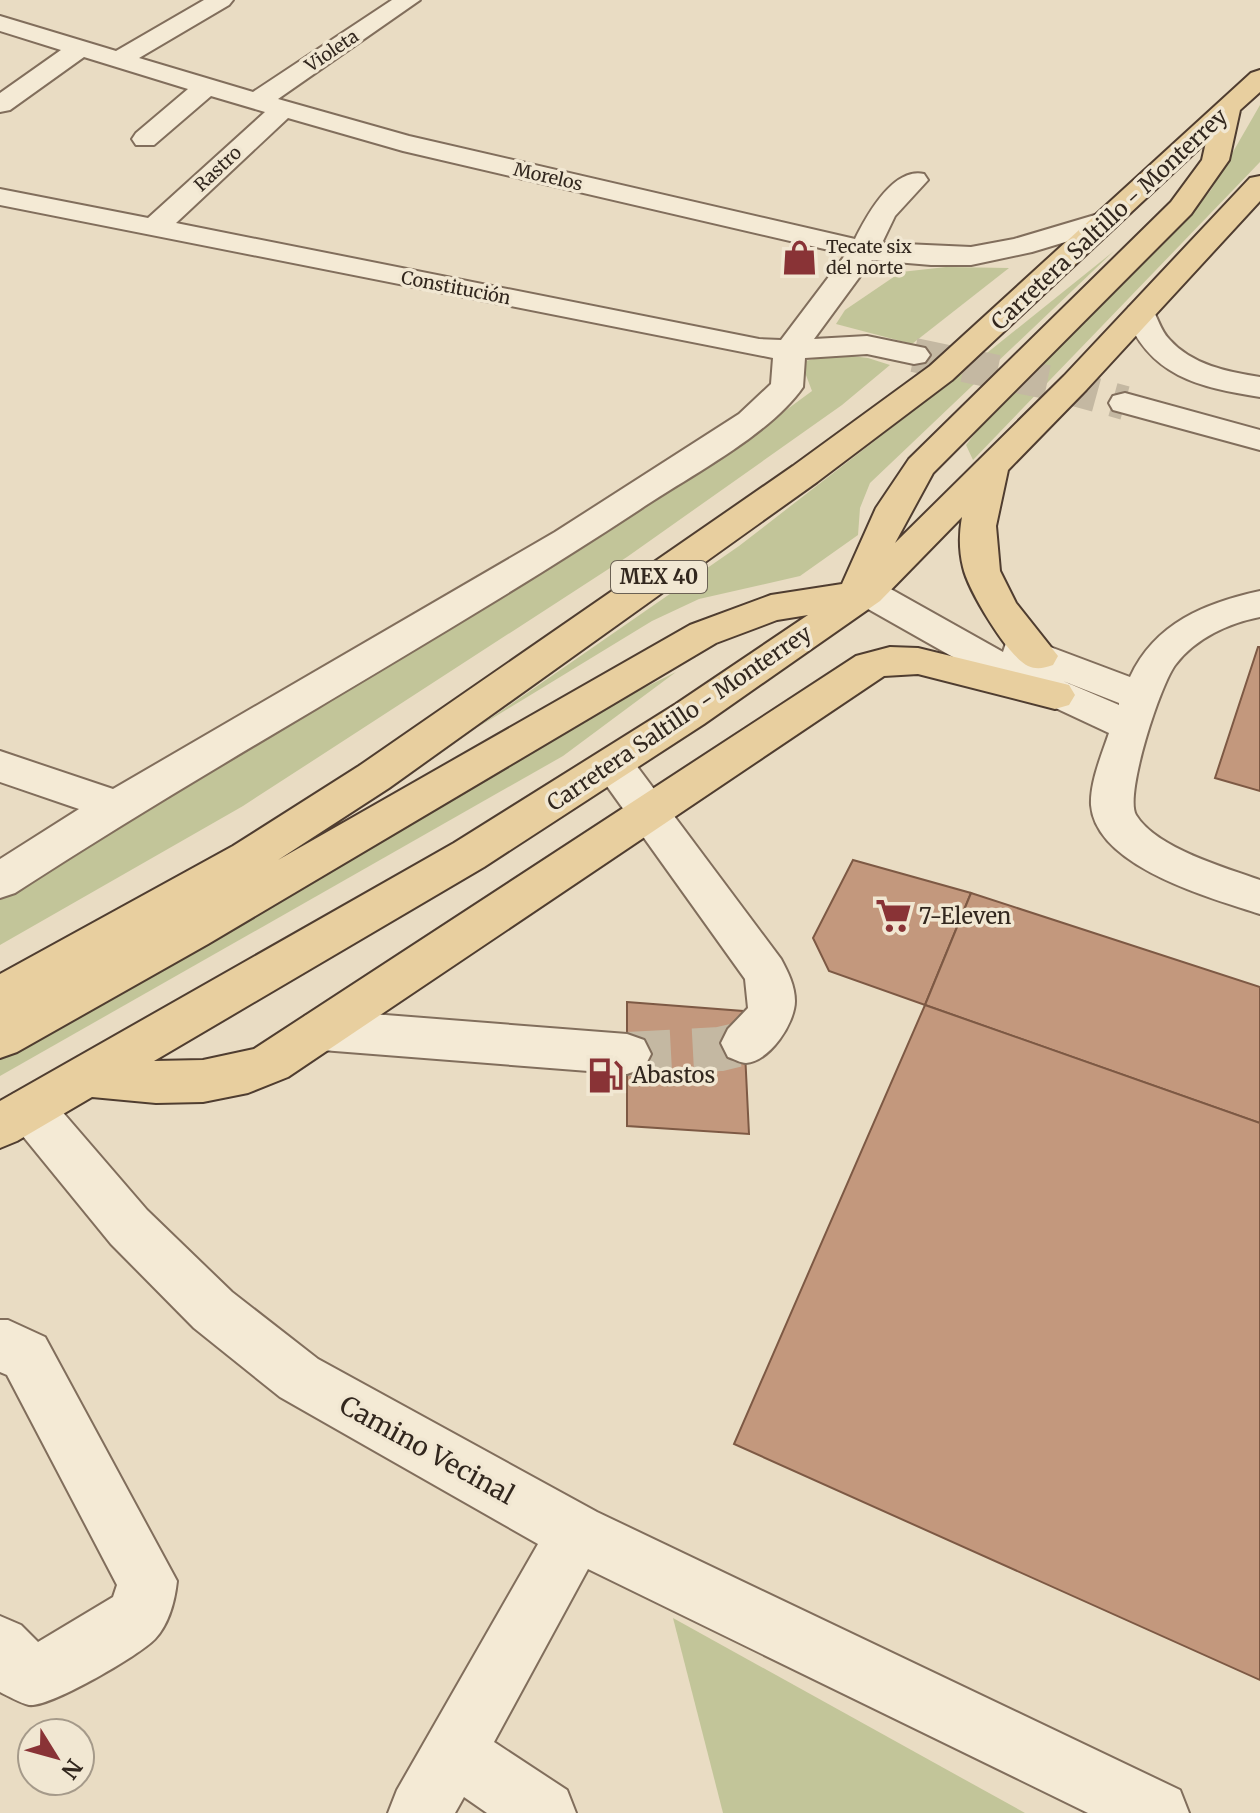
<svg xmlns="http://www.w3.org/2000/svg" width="1260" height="1813" font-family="Merriweather,serif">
  <rect width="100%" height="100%" fill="#e9dcc3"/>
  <g fill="#c2c599">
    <polygon points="1260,105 1260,162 973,460 966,445 984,422 1183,223 1211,190"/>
    <polygon points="1114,251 870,483 860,508 858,535 800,576 699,599 652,621 478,727 739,546 952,381"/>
    <polygon points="946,267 1009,268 912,344 836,324 845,310 901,272"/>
    <polygon points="836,354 868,358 890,365 842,405 627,557 243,806 0,945 0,900 239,752 579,550 695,467 778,416 812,391 801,362"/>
    <polygon points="676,672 563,756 0,1076 0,1052 569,725"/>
    <polygon points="673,1618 1025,1813 723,1813"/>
  </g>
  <g fill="#c3987d" stroke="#7d5944" stroke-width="2">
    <polygon points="1258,647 1260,647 1260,791 1215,778"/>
    <polygon points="853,860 971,893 925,1005 829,971 813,938"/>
    <polygon points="971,893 1260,987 1260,1123 925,1005"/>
    <polygon points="627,1002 743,1011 749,1134 627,1126"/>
    <polygon points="925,1005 1260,1123 1260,1680 734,1444"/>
  </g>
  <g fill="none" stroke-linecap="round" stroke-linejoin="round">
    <polyline stroke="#c4b8a2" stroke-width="34" stroke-dasharray="34 17" stroke-linecap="butt" points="914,355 1056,384 1125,403"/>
    <polyline stroke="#c4b8a2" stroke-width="44" stroke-dasharray="44 22" stroke-linecap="butt" points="627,1054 720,1049 745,1043"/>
    <defs>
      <g id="minor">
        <path d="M204,0H233L229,5L139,58L253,92L392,0H420L278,99L409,136L855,239C867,215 893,167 924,174L928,180L895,216L882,243L971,247L1014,239L1105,212L1115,215L1119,221L1115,227L1032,252L971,265H931L872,260L814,339L867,336L925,348L930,355L925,362L914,364L867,354L805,358L803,387C770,435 688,477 639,510C435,644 220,760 15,893L0,898V859L79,809L0,782V751L113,789L555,532L739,414L771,384L773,358L0,205V189L148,218L265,112L211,96L154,145H136L132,139L136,133L188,89L84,57L10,110L0,112V93L61,50L0,31V16L116,51ZM288,118L403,151L846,254L781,340L759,339L176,223Z"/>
        <path d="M1140,304L1151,307C1158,317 1160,330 1169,339C1192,365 1228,372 1260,377V397C1198,387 1149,376 1125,313L1129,307Z"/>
        <polygon points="1125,393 1260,430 1260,450 1113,410 1109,403 1113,396"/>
        <path d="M867,580L880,583L1003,652L1007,640L1021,636L1130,677C1155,623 1205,603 1260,591V617C1229,623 1196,638 1176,664C1161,682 1124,795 1136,815C1156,848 1226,868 1260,880V914C1211,898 1096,867 1091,805C1090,782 1102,754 1109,733L983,674L854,601L849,592L854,583ZM1063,681L1119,703V705Z"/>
        <path d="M613,749L627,753L781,959C788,972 795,986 795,1001C795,1023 770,1061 746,1063C741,1063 734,1059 728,1057L721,1043L728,1029L748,1008L745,979L599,775L593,764L599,753Z"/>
        <polygon points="322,1010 627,1034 644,1040 651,1054 644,1068 627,1074 322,1050 305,1044 299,1030 305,1016"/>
        <polygon points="30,1088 47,1094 147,1210 232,1292 318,1359 597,1512 1180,1790 1189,1813 1088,1813 588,1569 494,1742 567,1790 576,1813 487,1813 464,1797 455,1813 388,1813 397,1790 538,1544 280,1397 194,1328 111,1244 13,1124 6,1109 13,1094"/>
        <path d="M0,1320H8L45,1337L177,1581C175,1600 169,1624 155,1639C140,1655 49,1708 29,1705C20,1703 8,1696 0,1692V1616L21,1625L38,1642L113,1597L117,1585L7,1375L0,1372Z"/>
      </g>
      <path id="major" d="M1260,70V92L1240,110L1229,160L1191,214L933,473L895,543L1064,376L1250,178L1260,176V201L1086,390L1008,470L996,526L1000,571L1016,603L1058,656L1053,665C1044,668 1037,670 1028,666C1008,657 968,590 963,567C959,551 959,534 962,517L880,601L704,724L484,867L154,1061L203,1060L254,1049L856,656L890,647L918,648L1069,685L1075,695L1069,705L1055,709L918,674L884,676L288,1077L248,1093L203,1102L156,1103L92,1097L17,1141L0,1148V1101L454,843L676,704L808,615L777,620L716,643L208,944L17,1052L0,1058V974L233,846L359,766L793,466L930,366L1251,73ZM1206,142L1202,160L1171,202L909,459L876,508L842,584L771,595L690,625L278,860L389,788L817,482L952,380Z"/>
    </defs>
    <use href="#minor" stroke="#816e5c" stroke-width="4"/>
    <use href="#major" stroke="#4f3d30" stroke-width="4"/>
    <use href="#minor" fill="#f4ead5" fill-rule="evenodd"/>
    <use href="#major" fill="#e8cf9f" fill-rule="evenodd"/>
  </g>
  <defs>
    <symbol id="shop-bare" viewBox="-9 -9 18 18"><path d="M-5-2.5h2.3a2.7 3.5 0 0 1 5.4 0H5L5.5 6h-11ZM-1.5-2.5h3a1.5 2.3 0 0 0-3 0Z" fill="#893336" stroke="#f1e7d2" stroke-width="2.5" paint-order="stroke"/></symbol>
    <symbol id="supermarket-bare" viewBox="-9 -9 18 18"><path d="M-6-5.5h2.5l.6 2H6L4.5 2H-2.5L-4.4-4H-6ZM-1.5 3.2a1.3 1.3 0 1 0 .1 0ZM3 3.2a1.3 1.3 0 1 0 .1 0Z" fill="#893336" stroke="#f1e7d2" stroke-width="2.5" paint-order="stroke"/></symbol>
    <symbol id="fuel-bare" viewBox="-9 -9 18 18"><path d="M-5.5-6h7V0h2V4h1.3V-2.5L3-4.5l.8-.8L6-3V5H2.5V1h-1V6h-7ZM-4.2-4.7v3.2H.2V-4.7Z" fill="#893336" stroke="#f1e7d2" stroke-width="2.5" paint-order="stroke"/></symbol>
  </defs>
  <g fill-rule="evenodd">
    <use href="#shop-bare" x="774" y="232" width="51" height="51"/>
    <use href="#supermarket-bare" x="868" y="890" width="51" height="51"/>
    <use href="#fuel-bare" x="580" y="1050" width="51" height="51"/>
  </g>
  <g text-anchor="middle" stroke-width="7" stroke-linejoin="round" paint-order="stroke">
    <g font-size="18" fill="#32271e" stroke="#f1e7d2">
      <text transform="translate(332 51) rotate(-34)" y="6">Violeta</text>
      <text transform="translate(218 169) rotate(-43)" y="6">Rastro</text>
      <text transform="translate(548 177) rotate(13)" y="6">Morelos</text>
      <text transform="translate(456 288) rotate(11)" y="6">Constitución</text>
    </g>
    <g font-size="18" fill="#32271e" stroke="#f1e7d2" text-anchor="start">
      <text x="826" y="253">Tecate six<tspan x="826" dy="21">del norte</tspan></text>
    </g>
    <rect fill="#f1e7d2" stroke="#6b6154" stroke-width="2" x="611" y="561" width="96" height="32" rx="6"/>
    <g font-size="20" font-weight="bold" fill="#32271e">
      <text x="659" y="584">MEX 40</text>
    </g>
    <g font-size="22" fill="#32271e" stroke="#f1e7d2">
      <text transform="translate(1109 219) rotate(-43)" y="8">Carretera Saltillo - Monterrey</text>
      <text transform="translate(679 718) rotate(-34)" y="8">Carretera Saltillo - Monterrey</text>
    </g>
    <g font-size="22" fill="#32271e" stroke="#f1e7d2" text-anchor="start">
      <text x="919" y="924">7-Eleven</text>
      <text x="632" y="1083">Abastos</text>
    </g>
    <g font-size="26" fill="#32271e" stroke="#f1e7d2">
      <text transform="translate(427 1450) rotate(29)" y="9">Camino Vecinal</text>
    </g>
  </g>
  <g transform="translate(56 1757) rotate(127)"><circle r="38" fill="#f1e7d2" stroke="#a59a8a" stroke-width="2"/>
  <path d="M0-6L14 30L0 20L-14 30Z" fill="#893336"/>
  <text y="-12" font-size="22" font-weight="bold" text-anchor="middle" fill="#32271e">N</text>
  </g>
</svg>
